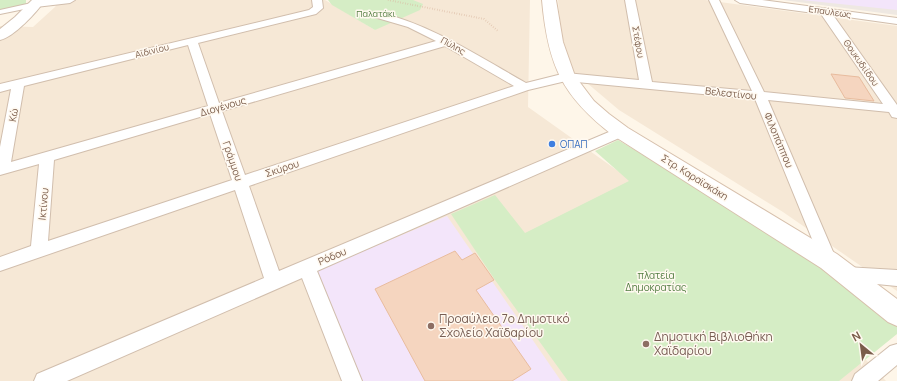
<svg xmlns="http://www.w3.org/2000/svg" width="897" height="381" font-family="Manrope,sans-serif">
  <rect width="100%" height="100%" fill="#fef6e9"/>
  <g fill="#f6e8d6">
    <polygon points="60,0 325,0 375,30 404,0 530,0 528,107 829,321 886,381 0,381 0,26 33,27 55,7"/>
    <polygon points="558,0 705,0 897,26 897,291 783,212 619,110 574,72 561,34"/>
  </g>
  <polygon fill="#eee8e2" points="783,0 897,0 897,15"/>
  <g fill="#f3e5fa">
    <polygon points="802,0 897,0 897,10"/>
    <polygon points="447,216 561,381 360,381 316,271"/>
  </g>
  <g fill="#d5edc5">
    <polygon points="0,0 26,0 26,4 0,10"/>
    <polygon points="328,0 413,0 423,4 420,10 375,30 332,5"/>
    <polygon points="618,140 803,250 849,285 897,327 897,334 839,381 568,381 495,280 451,214 495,195 525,233 629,181 595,151"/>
  </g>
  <g fill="#f5d5bf" stroke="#e8bc9e">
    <polygon points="831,74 859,77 874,101 845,98"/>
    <polygon points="455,251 462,260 475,253 494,280 476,290 531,369 512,381 425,381 375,289"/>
  </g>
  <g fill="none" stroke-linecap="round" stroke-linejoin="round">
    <defs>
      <polygon id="pedestrian" points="36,2 39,2 39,6 0,14 0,10"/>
      <g id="minor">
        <polygon points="45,0 75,0 70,3 36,7 31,4 33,2"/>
        <path d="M312,0H322L323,8L316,14L198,43L219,103L436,41L408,27L374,17L373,15L378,12C432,25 478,56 526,83L566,73L639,80L625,0H635L652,82L752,91L709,0H719L764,92L883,104L821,14L740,3L735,0H762L897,18V24L833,15L897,105V118L892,117L889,112L768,100L837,261L835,266L829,268L823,266L821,261L755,99L566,81L528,90L249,186L279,271L616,129H626L628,132L626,135L317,271L362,381H342L302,278L67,381H34L37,374L264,278L235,190L0,271V257L31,246L39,164L0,175V147L11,89L0,92V84L309,10L313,7ZM188,45L208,106L11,162L24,86ZM445,46L514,86L245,175L222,111ZM210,114L232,180L48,241L54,160Z"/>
        <polygon points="846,267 897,270 897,286 846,281 840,279 837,274 840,269"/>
        <polygon points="897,344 897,365 878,381 852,381 855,374 890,346"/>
      </g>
      <path id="tertiary" d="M32,0H45C37,12 14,37 0,40V29L15,17Z"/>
      <path id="secondary" d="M542,0H556L563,42L575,76L594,101L609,114L628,128L837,254L897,299V326L888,322L821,268L614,136C562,96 548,66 542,0Z"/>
    </defs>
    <use href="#pedestrian" stroke="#d1bead" stroke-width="2"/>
    <use href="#minor" stroke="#d1bead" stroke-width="2"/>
    <use href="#tertiary" stroke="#d1bead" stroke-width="2"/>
    <use href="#secondary" stroke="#d7c0ac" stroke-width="2"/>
    <polyline stroke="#dab8a1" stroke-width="2" stroke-dasharray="0.5 2" stroke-linecap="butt" points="388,0 484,19 498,31"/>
    <use href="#pedestrian" fill="#fff" fill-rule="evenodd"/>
    <use href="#minor" fill="#fff" fill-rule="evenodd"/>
    <use href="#tertiary" fill="#fff" fill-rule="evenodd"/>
    <use href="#secondary" fill="#fff" fill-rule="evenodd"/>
  </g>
  <circle fill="#3f7fe0" stroke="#fff9f0" stroke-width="1.5" cx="552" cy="144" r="4"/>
  <g fill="#8d6e63" stroke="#fff9f0" stroke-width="1.5">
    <circle cx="431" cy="326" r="4"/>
    <circle cx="646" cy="344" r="4"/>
  </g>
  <g text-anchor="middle" stroke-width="3" stroke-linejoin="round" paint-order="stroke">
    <g font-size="9" fill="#7a5c4a" stroke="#fff9f0">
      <text transform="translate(830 12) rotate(8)" y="3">Επαύλεως</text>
      <text transform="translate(638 42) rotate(80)" y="3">Στέφου</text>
      <text transform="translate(453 46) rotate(29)" y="3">Πύλης</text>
      <text transform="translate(152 51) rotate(-14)" y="3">Αϊδινίου</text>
      <text transform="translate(861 63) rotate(55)" y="3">Θουκυδιίδου</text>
    </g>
    <g font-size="9" fill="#4f7a3e" stroke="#fff9f0">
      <text x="376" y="17">Παλατάκι</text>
    </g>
    <g font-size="10" fill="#7a5c4a" stroke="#fff9f0">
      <text transform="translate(731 93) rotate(6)" y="4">Βελεστίνου</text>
      <text transform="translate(223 106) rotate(-16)" y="4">Διογένους</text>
      <text transform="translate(13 115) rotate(-80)" y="4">Κώ</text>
      <text transform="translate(779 140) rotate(67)" y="4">Φιλοπάππου</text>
      <text transform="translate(233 161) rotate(71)" y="4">Γράμμου</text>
      <text transform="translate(282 168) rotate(-18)" y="4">Σκύρου</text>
      <text transform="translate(695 177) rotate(32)" y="4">Στρ. Καραϊσκάκη</text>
      <text transform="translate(43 204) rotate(-85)" y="4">Ικτίνου</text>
      <text transform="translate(332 256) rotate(-23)" y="4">Ρόδου</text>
    </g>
    <g font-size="10" fill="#366cbe" stroke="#fff9f0" text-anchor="start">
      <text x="560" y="148">ΟΠΑΠ</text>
    </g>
    <g font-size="10" fill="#4f7a3e" stroke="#fff9f0">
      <text x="656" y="279">πλατεία<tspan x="656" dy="12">Δημοκρατίας</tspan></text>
    </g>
    <g font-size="12" fill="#785e54" stroke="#fff9f0" text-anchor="start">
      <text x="439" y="323">Προαύλειο 7ο Δημοτικό<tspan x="439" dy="14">Σχολείο Χαϊδαρίου</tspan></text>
      <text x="654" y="341">Δημοτική Βιβλιοθήκη<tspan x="654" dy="14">Χαϊδαρίου</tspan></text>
    </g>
  </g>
  <g transform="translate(861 345) rotate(331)" stroke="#fff9f0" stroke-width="3" paint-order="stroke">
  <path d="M0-3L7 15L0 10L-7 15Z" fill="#7a5c4a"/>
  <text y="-6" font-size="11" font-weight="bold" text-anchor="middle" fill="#7a5c4a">N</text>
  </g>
</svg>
